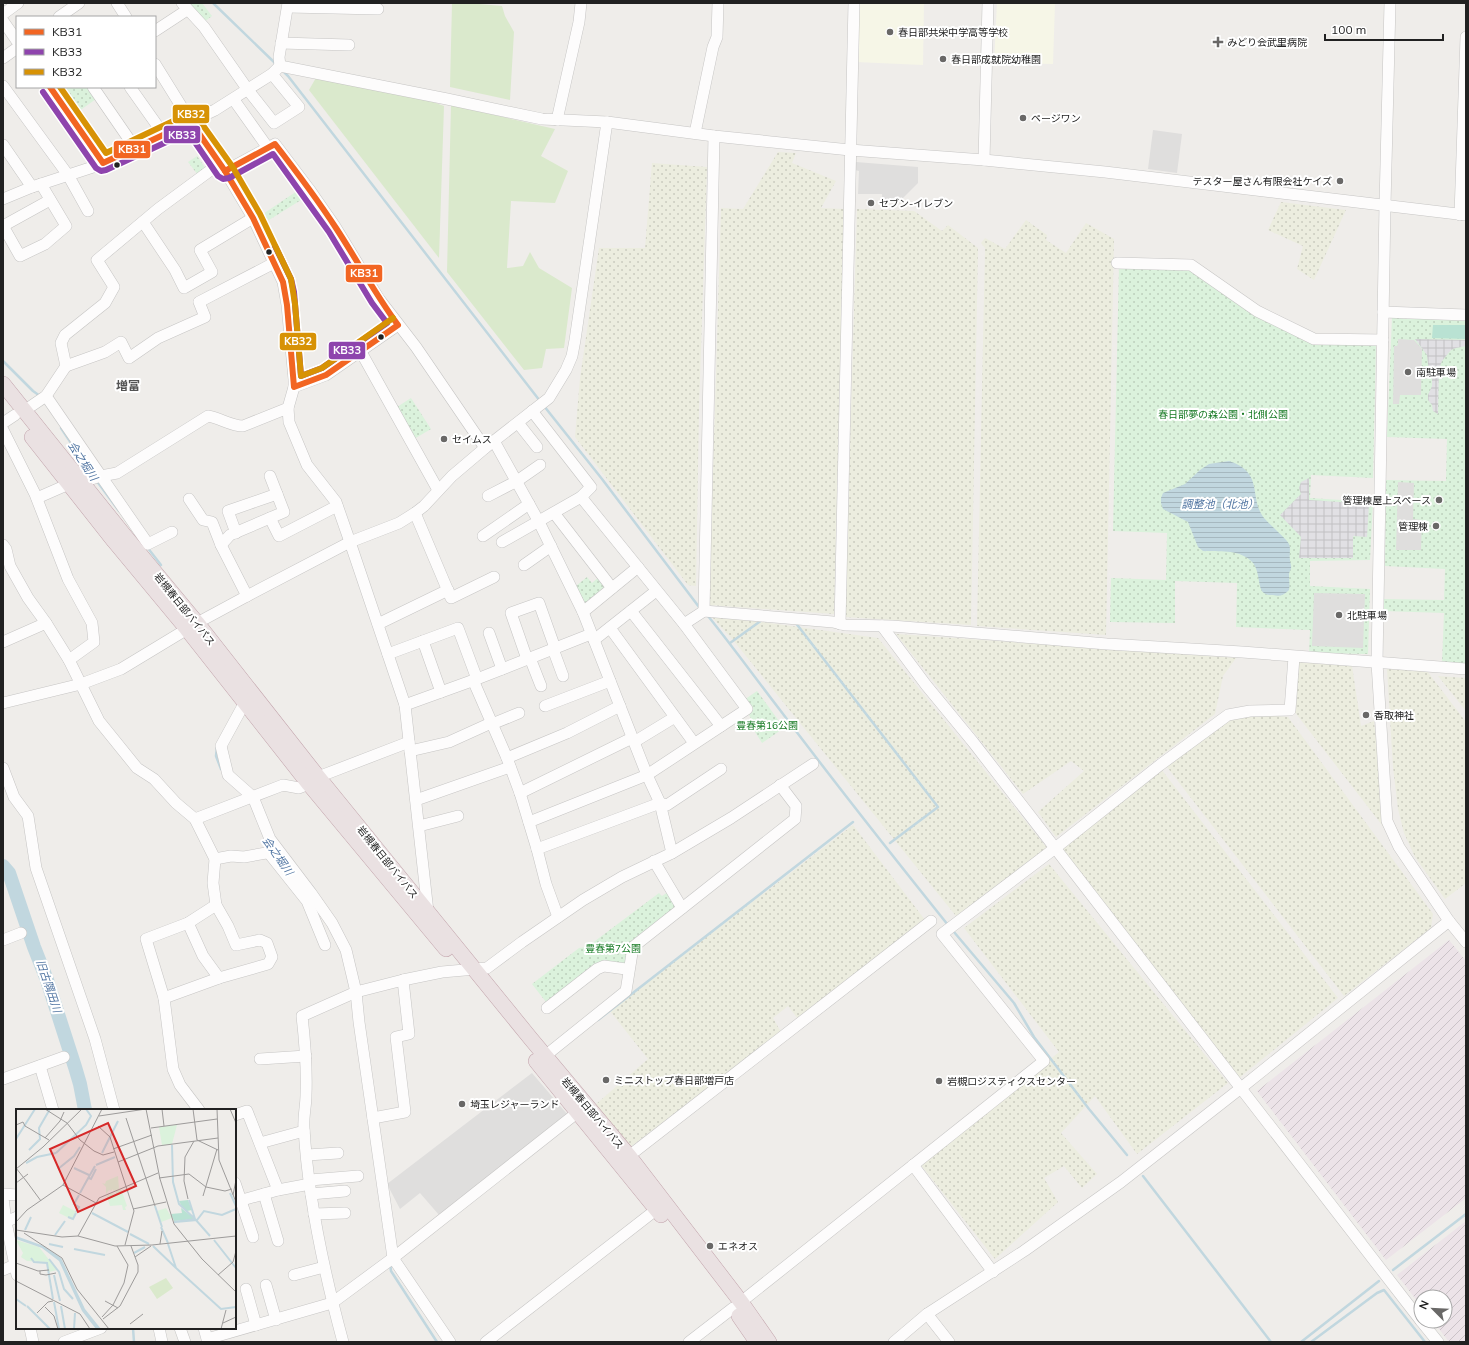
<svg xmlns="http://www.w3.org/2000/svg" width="1469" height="1345" font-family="Mulish,'Noto Sans JP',sans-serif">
  <defs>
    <pattern id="industrial-furrows" width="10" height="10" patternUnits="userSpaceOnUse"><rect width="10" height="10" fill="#ece3e8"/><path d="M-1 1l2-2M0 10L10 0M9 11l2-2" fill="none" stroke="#cac2c7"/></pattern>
    <pattern id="farmland-dots" width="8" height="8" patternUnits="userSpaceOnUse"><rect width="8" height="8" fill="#eceddf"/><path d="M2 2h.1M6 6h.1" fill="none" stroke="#cacbbf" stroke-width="1.8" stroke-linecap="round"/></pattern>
    <pattern id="park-dots" width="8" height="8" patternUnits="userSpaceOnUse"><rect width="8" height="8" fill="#dbf2dc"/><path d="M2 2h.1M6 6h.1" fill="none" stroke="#bccfbc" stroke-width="1.8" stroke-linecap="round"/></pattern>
    <pattern id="plaza-grid" width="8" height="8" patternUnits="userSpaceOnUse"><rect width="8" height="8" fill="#e1e0e4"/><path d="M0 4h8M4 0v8" fill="none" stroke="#c1c0c3"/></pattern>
    <pattern id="water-rules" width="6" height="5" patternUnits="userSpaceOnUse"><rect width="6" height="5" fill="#c1d7df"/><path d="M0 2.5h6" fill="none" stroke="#a6b8bf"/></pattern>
  </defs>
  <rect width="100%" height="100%" fill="#efedea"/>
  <g fill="url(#industrial-furrows)">
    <polygon points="1449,940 1466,961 1466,1198 1386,1260 1257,1091"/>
    <polygon points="1466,1221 1466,1342 1449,1342 1433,1321 1445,1321 1445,1297 1421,1297 1421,1306 1397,1275"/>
  </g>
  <g fill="#f6f6e7">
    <polygon points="858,3 924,3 923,65 856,62"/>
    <polygon points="997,3 1055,3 1053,64 994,63"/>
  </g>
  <g fill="url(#farmland-dots)">
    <polygon points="778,152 796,153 792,163 836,181 821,208 844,209 834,614 709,605 721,208 743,209"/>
    <polygon points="652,163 707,167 699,410 696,586 688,585 575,437 580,378 599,248 645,248"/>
    <polygon points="1281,202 1346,210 1314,280 1297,269 1303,246 1268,230"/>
    <polygon points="857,209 914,211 942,231 948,225 978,248 971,625 845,617"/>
    <polygon points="1026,220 1047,235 1046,240 1066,253 1086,223 1114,239 1106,635 977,626 985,248 981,243 985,238 1005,249"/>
    <polygon points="710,615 878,638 1047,848 956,916 733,640"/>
    <polygon points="896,634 1236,658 1223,676 1215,714 1056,837 1038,812 1084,771 1071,761 1023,794"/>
    <polygon points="1298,662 1352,666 1361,726 1374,721 1385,829 1294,711"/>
    <polygon points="1387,669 1427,671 1466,722 1466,883 1445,899 1415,857 1404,833 1398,809 1393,767"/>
    <polygon points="1438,676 1466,678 1466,711"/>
    <polygon points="1264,715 1288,717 1433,914 1431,928 1344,996 1167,767 1228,719"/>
    <polygon points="1161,769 1338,998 1239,1078 1060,847"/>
    <polygon points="853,825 925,920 798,1019 788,1006 773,1018 781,1032 629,1148 595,1105 648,1059 610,1011"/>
    <polygon points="1049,864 1228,1083 1137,1154 1095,1096 1061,1133 1097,1174 1082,1188 1064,1166 1044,1178 1058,1202 995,1259 921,1165 1059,1052 964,928"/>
  </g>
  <g fill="#dae9cc">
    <polygon points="452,3 468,3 502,6 505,16 514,32 510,100 450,87"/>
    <polygon points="317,76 433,102 444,106 439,258 309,90"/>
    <polygon points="451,105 555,129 541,156 568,171 555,203 511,201 507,268 523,266 530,252 539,268 572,288 564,348 546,349 542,368 524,370 447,272"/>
  </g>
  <g fill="url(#park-dots)">
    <polygon points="188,3 202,3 212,16 204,22"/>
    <polygon points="55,87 87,87 96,99 75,114"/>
    <polygon points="197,156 206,169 198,175 188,162"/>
    <polygon points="303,187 309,195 261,225 257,218"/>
    <polygon points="1119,266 1191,267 1313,340 1376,343 1373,478 1311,475 1310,498 1373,502 1370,560 1310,561 1310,586 1370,589 1368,654 1309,653 1310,630 1236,627 1237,583 1175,581 1175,623 1110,622 1111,578 1166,580 1167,533 1113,531"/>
    <polygon points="1392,317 1466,319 1466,664 1442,663 1444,613 1383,611 1384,599 1444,600 1445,569 1385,566 1386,480 1446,481 1447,439 1387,437"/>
    <polygon points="411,398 431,429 414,439 397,407"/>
    <polygon points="600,576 608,587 586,605 583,604 576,586 587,577 592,583"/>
    <polygon points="757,691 784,728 762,743 752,727 755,725 749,715 751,710 744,700"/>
    <polygon points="668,892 676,908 636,938 625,966 604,963 546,1002 532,984 579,948 587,947 659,893 662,896"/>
  </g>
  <polygon fill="#b9e2d3" points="1433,325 1466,325 1466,339 1432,338"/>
  <g fill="#dfdedd">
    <polygon points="1153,130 1182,134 1177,173 1148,169"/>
    <polygon points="856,162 918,167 918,183 899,202 882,201 882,194 858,194 859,171 855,170"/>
    <polygon points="1398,339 1414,340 1422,349 1421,395 1400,395 1399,404 1393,404 1394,346 1397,346 1398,344"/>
    <polygon points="1398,482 1414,483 1413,519 1422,520 1421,550 1396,550"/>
    <polygon points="1314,593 1365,594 1363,648 1312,646"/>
    <polygon points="532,1073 567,1114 439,1215 420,1193 400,1209 387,1184"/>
  </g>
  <g fill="url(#plaza-grid)">
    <polygon points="1415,339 1466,340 1466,346 1456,348 1451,350 1442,361 1439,369 1438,414 1433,411 1432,405 1428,400 1428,395 1432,386 1432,374 1428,364 1427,355"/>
    <polygon points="1309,478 1309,500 1369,504 1367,537 1353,536 1353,558 1299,558 1301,537 1280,515 1301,494 1299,488 1301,482"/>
  </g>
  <path fill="url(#water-rules)" d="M1229,461C1265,473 1248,497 1264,518C1269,524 1288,540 1289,544C1291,549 1289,555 1290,560C1290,562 1291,564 1291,566C1292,568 1289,572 1289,574C1289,580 1290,584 1289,590C1284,595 1280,597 1273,595C1270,595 1266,595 1264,593C1257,589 1261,568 1250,560C1237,549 1219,552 1203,551L1198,547L1188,522L1163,509L1161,503V498L1163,493L1185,484L1200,470L1209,464Z"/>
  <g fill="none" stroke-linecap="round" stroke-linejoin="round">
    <g stroke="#c1d7df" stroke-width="2.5">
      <polyline points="213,3 276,64"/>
      <polyline points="282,70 288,76 540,401"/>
      <polyline points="3,361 33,391 40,396"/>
      <polyline points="544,406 602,479 699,607"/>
      <polyline points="61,428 93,476"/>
      <polyline points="96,480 119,511"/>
      <polyline points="147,547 161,565"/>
      <path d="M708,616C733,647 756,679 780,710C835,783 891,854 948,925"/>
      <polyline points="795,622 938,807 890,843"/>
      <polyline points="730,643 762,620"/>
      <polyline points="217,747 216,756 221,769"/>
      <polyline points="954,932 1014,1003 1034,1037 1089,1109 1127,1155"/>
      <polyline points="598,1020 853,822"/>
      <polyline points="1143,1176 1271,1342"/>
      <polyline points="390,1263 391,1271 437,1342"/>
      <polyline points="1393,1270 1466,1214"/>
      <polyline points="133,1328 134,1342"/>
      <polyline points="1301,1342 1379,1281"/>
      <polyline points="1311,1342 1377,1293 1384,1290 1425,1342"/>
    </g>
    <polyline stroke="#c1d7df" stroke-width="14" points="3,866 9,873 34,947 47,980 75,1067 80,1084 85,1110"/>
    <defs>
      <g id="minor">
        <polyline points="117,3 126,17"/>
        <polyline points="182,3 204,27 248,90 274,123 299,107 272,74"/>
        <polyline points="1390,3 1385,205 1377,663 1387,821 1399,847 1449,921 1466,942"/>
        <polyline points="288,7 378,9"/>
        <polyline points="3,14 18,3"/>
        <polyline points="59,17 79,3"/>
        <polyline points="3,21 17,41"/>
        <polyline points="155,31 187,10"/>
        <polyline points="281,43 349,45"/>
        <polyline points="3,58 17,48"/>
        <polyline points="155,64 191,122 225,171 253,218 283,282 287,305 294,379 294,387 288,408 289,422 307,465 336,502 350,542 405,705 428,912"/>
        <polyline points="280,66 279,57 288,3"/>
        <polyline points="3,86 68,175 88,211"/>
        <polyline points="50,87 103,163"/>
        <polyline points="93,87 135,148"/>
        <polyline points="130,87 164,135"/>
        <polyline points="234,100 268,148"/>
        <polyline points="557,120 579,22 581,3"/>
        <polyline points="695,133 713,47 717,37 718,3"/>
        <polyline points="3,145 32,187"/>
        <polyline points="984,160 988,3"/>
        <polyline points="225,171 275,144 309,189 336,228 379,299 416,347 485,448"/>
        <polyline points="3,199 32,187 93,167 135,148 215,110 272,74 280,66 447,99 542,119 607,122 714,136 850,150 984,160 1105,172 1466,215"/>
        <polyline points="1460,215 1466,37"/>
        <polyline points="143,222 175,270 184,288 212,272 200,250 253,218"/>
        <polyline points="3,226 20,256 45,244 66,226 41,184"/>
        <polyline points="3,226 50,200"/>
        <polyline points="1117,263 1191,265 1257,311 1314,339 1383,340"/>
        <polyline points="1383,312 1466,315"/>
        <polyline points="361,352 438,490"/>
        <polyline points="66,366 105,352 121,342 129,358 158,338 205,317 199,302 274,263"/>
        <polyline points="294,387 326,375 398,325"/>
        <path d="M46,396L101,476L117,473L208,416C220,418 231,426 243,426L288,408"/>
        <polyline points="24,411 46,396 66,366 61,343 65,335 105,303 114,287 97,260 158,209 219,164"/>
        <polyline points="3,423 15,415"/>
        <polyline points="518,423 537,447"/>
        <polyline points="3,430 35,494 68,579 92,623 94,642 69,660"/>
        <polyline points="494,441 539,522 583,612 647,775 660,803 672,853"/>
        <polyline points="82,482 101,476 148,544 172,532"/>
        <polyline points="488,496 517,481 540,465"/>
        <polyline points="37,498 69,484"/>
        <polyline points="189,499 203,520 212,522 221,545 247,596"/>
        <polyline points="415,513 451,598 494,577"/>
        <polyline points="554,513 612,588"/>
        <polyline points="270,518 279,536 337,506"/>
        <polyline points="236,533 228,511 277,494"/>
        <polyline points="483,536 529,504"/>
        <polyline points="502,542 581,497 591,487 532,411"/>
        <polyline points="3,545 6,549 10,566 28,598 46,623 69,660 99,721 137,768 154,779 176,803 195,819 215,859 213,883 216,905 228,926 236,945 260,940 267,943 272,957 268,964 219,978 164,998"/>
        <polyline points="221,545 230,535 284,512 270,476"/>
        <polyline points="524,565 551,546"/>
        <polyline points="631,611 721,726"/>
        <polyline points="704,611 714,136"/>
        <polyline points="583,612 638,567"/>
        <polyline points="378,624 448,590"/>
        <polyline points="684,624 704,611 833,622 845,625 892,626 1107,644 1242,652 1466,669"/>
        <polyline points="840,624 854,3"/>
        <polyline points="882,626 926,685 973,742 1421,1321"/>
        <polyline points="610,628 694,743"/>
        <polyline points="489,633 502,669"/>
        <polyline points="594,640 656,591"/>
        <polyline points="423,641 441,692"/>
        <polyline points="3,642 46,623"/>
        <polyline points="553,649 563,676"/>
        <polyline points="388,654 458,628 477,679"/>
        <polyline points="530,658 541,686"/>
        <polyline points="527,659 511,613 539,603 555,648"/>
        <polyline points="473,680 507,758 520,793 537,849 546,884 558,917"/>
        <polyline points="245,702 221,746 228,775 253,797 270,839 311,893 332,923 346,950 356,992 359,1022 393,1258 450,1342"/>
        <polyline points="3,703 81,684 121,669 197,623 247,596 350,542 399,523 415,513 424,506 452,476 485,448 549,398 566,370 572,356 575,340 607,122"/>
        <polyline points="405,705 477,679 591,634"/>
        <polyline points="545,706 610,681"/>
        <polyline points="492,724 519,713"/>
        <polyline points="634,742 675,717"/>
        <polyline points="410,751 449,742 491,723"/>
        <polyline points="507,758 567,733 620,706"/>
        <polyline points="3,768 14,797 28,816 36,868 95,1039 114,1110"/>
        <polyline points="318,777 409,742"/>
        <polyline points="520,793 632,738"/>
        <polyline points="416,800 510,767"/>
        <polyline points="195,819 283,785 299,788 309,784"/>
        <polyline points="529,822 647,775 747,709 684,624 581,497"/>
        <polyline points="419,826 458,816"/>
        <polyline points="537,849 660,803 667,805 721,769"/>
        <polyline points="268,852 307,901 325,945"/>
        <polyline points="215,859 231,856 244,857 266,853 274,848"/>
        <polyline points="654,861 682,908"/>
        <polyline points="188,923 203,956 219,978"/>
        <polyline points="3,940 21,933"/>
        <polyline points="547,1008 597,969 604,966 626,969"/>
        <polyline points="545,1056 626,991 633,947 795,819 796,806 780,785"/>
        <polyline points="260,1059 306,1056"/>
        <polyline points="40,1066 53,1110"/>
        <polyline points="3,1079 64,1057"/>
        <polyline points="199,1110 180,1085 173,1069 164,998 146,939 188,923 216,905"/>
        <polyline points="235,1115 247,1111 278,1190"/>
        <polyline points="373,1118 405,1112 396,1037 409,1034 403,980"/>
        <polyline points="260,1143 304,1131"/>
        <polyline points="307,1155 338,1153"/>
        <polyline points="629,1156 931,921"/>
        <polyline points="913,1165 993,1272"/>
        <polyline points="310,1180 358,1176"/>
        <polyline points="235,1183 253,1237"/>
        <polyline points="3,1194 17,1195"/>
        <polyline points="264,1194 278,1241"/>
        <polyline points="311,1194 345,1191"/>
        <polyline points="3,1198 6,1222 17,1275"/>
        <polyline points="235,1202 278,1190 310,1184"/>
        <polyline points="314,1214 345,1213"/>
        <polyline points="3,1223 17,1217"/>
        <polyline points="3,1270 17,1264"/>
        <polyline points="294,1275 324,1267"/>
        <polyline points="266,1285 276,1320"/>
        <polyline points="246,1289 256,1325"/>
        <polyline points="741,1302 1044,1061 942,934 1054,849 1160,765 1228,715 1250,711 1290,710 1294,657"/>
        <polyline points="927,1314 949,1342"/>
        <polyline points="1421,1321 1438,1342"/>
        <polyline points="30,1328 33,1342"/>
        <polyline points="159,1328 162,1342"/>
        <polyline points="180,1328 185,1342"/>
        <polyline points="204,1328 207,1339 332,1303 393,1258 578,1112"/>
        <polyline points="64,1342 101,1328"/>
        <path d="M343,1342C324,1272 308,1200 304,1128C303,1117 306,1106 306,1095C307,1068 305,1042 302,1016L356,992L403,980L442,972L487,968L522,942L583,900L622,877L672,853L731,818L813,764"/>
        <polyline points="486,1342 657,1209"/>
        <polyline points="689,1342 733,1308"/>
        <polyline points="894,1342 927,1314 1024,1251 1121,1182 1241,1088 1449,921"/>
      </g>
      <g id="highway">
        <polyline points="3,384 124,535 197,623 318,777 531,1039 629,1156 741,1302 769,1342"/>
        <polyline points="32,437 114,541 187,629 309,784 446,949"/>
        <polyline points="536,1061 661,1215"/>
        <polyline points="739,1316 757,1342"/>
      </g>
    </defs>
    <use href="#minor" stroke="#c6c5c4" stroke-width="12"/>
    <use href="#highway" stroke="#c2a3ab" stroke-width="16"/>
    <use href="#minor" stroke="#fdfcfc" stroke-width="11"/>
    <use href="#highway" stroke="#eae1e2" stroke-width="15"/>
    <defs>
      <g id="bus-1">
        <polyline points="50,87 103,163 191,122 225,171"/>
        <path d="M275,144C296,171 317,199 336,228C357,260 375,294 398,325L326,375L294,387L287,305L283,282L253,218L225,171Z"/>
      </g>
      <polyline id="bus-2" points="43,92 96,168 101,171 106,170 188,132 218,176 223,179 229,178 273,154 329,232 372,303 387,323 322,368 301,376 294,292 291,279 275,246"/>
      <polyline id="bus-3" points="60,87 106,153 188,114 193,114 197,117 232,166 260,214 291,279 295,304 301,376 322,368 393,318"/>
    </defs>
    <use href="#bus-1" stroke="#fff" stroke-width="9"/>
    <use href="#bus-2" stroke="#fff" stroke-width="9"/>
    <use href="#bus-3" stroke="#fff" stroke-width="9"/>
    <use href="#bus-1" stroke="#f26522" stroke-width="6"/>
    <use href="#bus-2" stroke="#8e44ad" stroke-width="6"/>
    <use href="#bus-3" stroke="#d79205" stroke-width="6"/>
  </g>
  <g fill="#696867" stroke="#fff" stroke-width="1.5">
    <circle cx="890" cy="32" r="4"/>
    <path d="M1216 36h4v4h4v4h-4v4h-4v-4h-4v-4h4z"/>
    <circle cx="943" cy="59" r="4"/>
    <circle cx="1023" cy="118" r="4"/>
    <circle cx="1340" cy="181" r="4"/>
    <circle cx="871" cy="203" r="4"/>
    <circle cx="1408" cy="372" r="4"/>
    <circle cx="444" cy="439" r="4"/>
    <circle cx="1439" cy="500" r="4"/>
    <circle cx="1436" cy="526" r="4"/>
    <circle cx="1339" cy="615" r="4"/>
    <circle cx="1366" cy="715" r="4"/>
    <circle cx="606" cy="1080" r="4"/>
    <circle cx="939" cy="1081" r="4"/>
    <circle cx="462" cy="1104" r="4"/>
    <circle cx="710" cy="1246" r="4"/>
  </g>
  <g fill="#212121" stroke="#fff" stroke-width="1.5">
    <circle cx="117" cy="165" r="3.5"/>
    <circle cx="269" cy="252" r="3.5"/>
    <circle cx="381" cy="337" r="3.5"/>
  </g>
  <g text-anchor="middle" stroke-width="4" stroke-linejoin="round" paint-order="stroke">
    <g font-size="10" fill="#212121" stroke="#fff" text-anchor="start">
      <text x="898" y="36">春日部共栄中学高等学校</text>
      <text x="1227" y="46">みどり会武里病院</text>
      <text x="951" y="63">春日部成就院幼稚園</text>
      <text x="1031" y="122">ページワン</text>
      <text x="1332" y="185" text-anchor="end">テスター屋さん有限会社ケイズ</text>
      <text x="879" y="207">セブン-イレブン</text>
      <text x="1416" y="376">南駐車場</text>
      <text x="452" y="443">セイムス</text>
      <text x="1431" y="504" text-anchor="end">管理棟屋上スペース</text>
      <text x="1428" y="530" text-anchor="end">管理棟</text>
      <text x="1347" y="619">北駐車場</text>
      <text x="1374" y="719">香取神社</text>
      <text x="614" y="1084">ミニストップ春日部増戸店</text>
      <text x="947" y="1085">岩槻ロジスティクスセンター</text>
      <text x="470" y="1108">埼玉レジャーランド</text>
      <text x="718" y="1250">エネオス</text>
    </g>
    <g font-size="10" fill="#157922" stroke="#fff">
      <text x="1223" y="418">春日部夢の森公園・北側公園</text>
      <text x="767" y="729">豊春第16公園</text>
      <text x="613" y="952">豊春第7公園</text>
    </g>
    <g font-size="10" fill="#212121" stroke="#fff">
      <text transform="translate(185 609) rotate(51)" y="4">岩槻春日部バイパス</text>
      <text transform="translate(388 862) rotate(51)" y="4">岩槻春日部バイパス</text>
      <text transform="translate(593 1113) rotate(50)" y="4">岩槻春日部バイパス</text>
    </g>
    <g font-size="11" font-style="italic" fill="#5175a2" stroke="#fff">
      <text transform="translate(83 461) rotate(57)" y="4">会之堀川</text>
      <text x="1220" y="508">調整池（北池）</text>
      <text transform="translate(278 856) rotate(55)" y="4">会之堀川</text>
      <text transform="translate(49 986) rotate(71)" y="4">旧古隅田川</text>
    </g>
    <g font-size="12" font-weight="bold" fill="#545454" stroke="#fff">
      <text x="128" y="390">増富</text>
    </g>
  </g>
  <g transform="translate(16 1109)">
    <rect width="220" height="220" fill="#efedea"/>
    <path d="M150,169L157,179L141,190L133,178Z" fill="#dae9cc"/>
    <path d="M161,16L156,35L146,36L143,18ZM102,67L103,80L98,82L96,80V82L93,81L90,85V78L86,74L89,75L90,72ZM105,80L111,97L109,98L110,101H107L106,96L94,97L91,88L92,85L94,87V84L100,85V82ZM47,96L61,103L57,111L43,104ZM150,99L156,109L145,113L141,102ZM0,131L23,138L41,161L33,163L31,153L11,152L5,148L7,144Z" fill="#dbf2dc"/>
    <path d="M172,91L176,101L171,102L165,96L163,92ZM165,99L179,110L158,112L155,105L166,104Z" fill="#b9e2d3"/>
    <path d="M0,127L28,137L45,149L69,200L85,220H80L66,202L43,152L26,139L0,130Z" fill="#c1d7df"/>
    <path fill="none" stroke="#c1d7df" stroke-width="2" d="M0,30L19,0M156,36L157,73L163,95L179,110M13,41L24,30L23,19L34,0M40,44L70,16L75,7L70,0M86,44L102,12M10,54L21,48L40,44M80,56L99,48M58,59L73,66M42,60L58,47L64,38M73,69L75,70L80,60M70,73L79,57M64,84L70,73M214,84L220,97M173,91L179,110L194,127M139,97L146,118M60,103L63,98L58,95L63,86M76,104L112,123M52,108L57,110L60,104M158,113L179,110M159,113L181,111L188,102L206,106L220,100M145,118L152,134M9,121L15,108M114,125L133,135M39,126L49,112M198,131L220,159M33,135L47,138M152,135L160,159L205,200L220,198M137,137L160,159M58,140L89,146M118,144L129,138M15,149L18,153L31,154L37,190M33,150L43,163L48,180L57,190M38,166L44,192M0,190L10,197M38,193L43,220M11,197L34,220M45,197L49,220M58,220L59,204"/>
    <path fill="none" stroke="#9d9b9a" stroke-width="1" d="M29,0L51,14L64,31L78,42L87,46L98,43M130,0L144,70L158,115L186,150L220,183M146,0L148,17M177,0L181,31M201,0L203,51L220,93M214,0L220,14M83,7L130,0M110,9L139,97M0,16L7,13L9,17L33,31M82,17L94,28L118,102L109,136M135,19L201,10M29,29L44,12L48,3M181,31L202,41M97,40L136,26M102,53L142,37L202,29M0,59L11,73M0,60L27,38L66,0M143,69L173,65L190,78L209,82L216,80M11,73L25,92M0,74L12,65M47,76L80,94M217,86L220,71M187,87L201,40M172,90L168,72L169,48L178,32M117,100L150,93M0,113L11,101L47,76L86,0M0,121L46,128L62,127L99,137L136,136L220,127M8,124L46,149L61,180L93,220M62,127L83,89L142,64M144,135L146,122M119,148L135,137M0,154L22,162L33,161M24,162V165L30,166L40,164M202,166L217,153L220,142M0,172L64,205L74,220M89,192L102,199M29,198L38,207L42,220M21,204L32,193L37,192M86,208L97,196L108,174L112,156L101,137M87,210L104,197L122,163V156L115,137M207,214L220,208M114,215L127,205M205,220L210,201"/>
    <path fill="#d62828" fill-opacity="0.15" stroke="#d62828" stroke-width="2" d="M92,14L120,77L62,103L34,40Z"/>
    <rect width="220" height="220" fill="none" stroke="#212121" stroke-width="2"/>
  </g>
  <g stroke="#fff" stroke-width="1.5">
    <rect x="172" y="104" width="38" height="20" rx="4" fill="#d79205"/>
    <rect x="163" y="125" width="38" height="19" rx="4" fill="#8e44ad"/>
    <rect x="113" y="140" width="38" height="19" rx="4" fill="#f26522"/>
    <rect x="345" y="264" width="38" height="19" rx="4" fill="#f26522"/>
    <rect x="279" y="332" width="38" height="19" rx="4" fill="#d79205"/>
    <rect x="328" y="341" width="38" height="19" rx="4" fill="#8e44ad"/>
  </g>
  <g font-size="11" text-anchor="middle" font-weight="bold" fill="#fff">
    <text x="191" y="118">KB32</text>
    <text x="182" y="139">KB33</text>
    <text x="132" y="153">KB31</text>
    <text x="364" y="277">KB31</text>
    <text x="298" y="345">KB32</text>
    <text x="347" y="354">KB33</text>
  </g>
  <rect width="1469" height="1345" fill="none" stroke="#212121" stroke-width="8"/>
  <rect x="16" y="16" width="140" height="72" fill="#ffffff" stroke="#a6a6a6"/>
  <rect x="24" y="29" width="20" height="6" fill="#f26522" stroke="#a6a6a6"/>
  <text x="52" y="36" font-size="12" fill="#212121">KB31</text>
  <rect x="24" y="49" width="20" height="6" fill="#8e44ad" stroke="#a6a6a6"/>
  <text x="52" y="56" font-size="12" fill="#212121">KB33</text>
  <rect x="24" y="69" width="20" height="6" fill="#d79205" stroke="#a6a6a6"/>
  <text x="52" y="76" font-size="12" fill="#212121">KB32</text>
  <g transform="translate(1433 1309) rotate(294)"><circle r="19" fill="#ffffff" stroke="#a6a6a6"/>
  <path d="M0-3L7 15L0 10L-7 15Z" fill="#696867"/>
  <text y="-6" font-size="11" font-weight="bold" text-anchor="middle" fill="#212121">N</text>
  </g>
  <path d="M1325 34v6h118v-6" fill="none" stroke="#212121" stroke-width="2"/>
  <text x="1331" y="34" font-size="12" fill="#212121" stroke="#ffffff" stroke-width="3" paint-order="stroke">100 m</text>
</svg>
